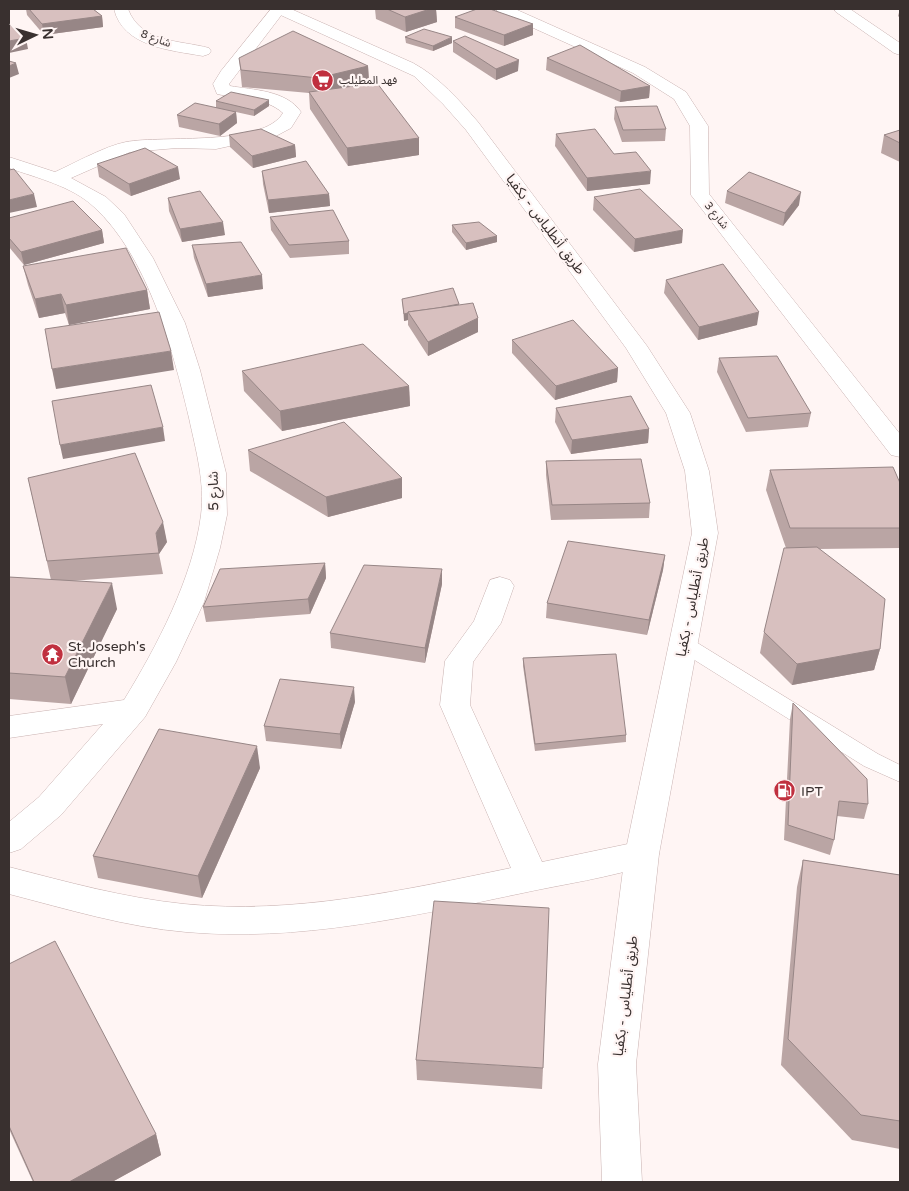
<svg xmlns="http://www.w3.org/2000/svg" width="909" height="1191" font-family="'Varela Round','Noto Sans Arabic',sans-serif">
  <rect width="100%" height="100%" fill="#fff5f4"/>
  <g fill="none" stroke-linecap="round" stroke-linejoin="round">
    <defs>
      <polygon id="lane" points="684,637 691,639 878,754 900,765 900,782 864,766 677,649 674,644 677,639"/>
      <g id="street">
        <path d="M114,9H128C141,43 179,40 209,48L211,51L209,54L203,56C170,50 123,47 114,9Z"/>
        <path d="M271,9H286L229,84L230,86C253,90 286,90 301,112L291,128L276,136L216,149L177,148L130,152L71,178L106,197L124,214L153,258L185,323L200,370L226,473L227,515L220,548L204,602L176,662L145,717L61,815L21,849L9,853V822L39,797L103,724L9,738V716L124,700C157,646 193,578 201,515C205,482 196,451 189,418C173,350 147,255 94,207C72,186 37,178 9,168V157L55,172C75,163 105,146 126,142C163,135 263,147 283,113C265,97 239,99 217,94L213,84L221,71Z"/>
        <polygon points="834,9 850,9 900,43 900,55 894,53 836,12"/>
        <path d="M500,577L510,580L514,586L501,623L473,662L470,705L542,862L642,841L654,845L659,854L654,863C610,878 563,884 518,894C408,917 298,942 186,932C126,927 67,909 9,894V867C67,882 125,898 184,904C294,915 404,890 511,868L440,705L445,661L474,621L490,580Z"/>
      </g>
      <polygon id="secondary" points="496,9 515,9 645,67 686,92 708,126 709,194 900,434 900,457 891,455 691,195 690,126 674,99 633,73 498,12"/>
      <path id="highway" d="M272,9H291L413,63C439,77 459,100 478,122L647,346L690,413L709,471L718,533L659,854L636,1064L642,1182H602L598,1064L625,854L692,533L685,471L666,413L626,348L466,130L443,104L414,76L274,12Z"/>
    </defs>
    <use href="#lane" stroke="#c9b2b1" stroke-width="1"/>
    <use href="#street" stroke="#c9b2b1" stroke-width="1"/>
    <use href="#secondary" stroke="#c9b2b1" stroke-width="1"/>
    <use href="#highway" stroke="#c9b2b1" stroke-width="1"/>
    <use href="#lane" fill="#fff" fill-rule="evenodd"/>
    <use href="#street" fill="#fff" fill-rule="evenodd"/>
    <use href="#secondary" fill="#fff" fill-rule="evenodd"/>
    <use href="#highway" fill="#fff" fill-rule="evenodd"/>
  </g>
  <g fill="#baa5a4">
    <polygon points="26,9 93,9 102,16 103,27 44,35 27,15"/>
    <polygon points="375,9 436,9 437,22 406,32 376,19"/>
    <polygon points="900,9 900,18 898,16"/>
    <polygon points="455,17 533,24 533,35 504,46 455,28"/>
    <polygon points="405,37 452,43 433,51 406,43"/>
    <polygon points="453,41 518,71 496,80 453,52"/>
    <polygon points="239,58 368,66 369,82 353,86 419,138 419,155 348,166 310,109 309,93 242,87"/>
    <polygon points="547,58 650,86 649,98 620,102 546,70"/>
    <polygon points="216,101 269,106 254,116 236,112 237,123 220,136 179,127 177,115 216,107"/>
    <polygon points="615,107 666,129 665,141 622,142 614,119"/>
    <polygon points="900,130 900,162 881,153 884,135"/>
    <polygon points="556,134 614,154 650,184 587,191 555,146"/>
    <polygon points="229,135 295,145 296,157 253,168 230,147"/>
    <polygon points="97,164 180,179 131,196 99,177"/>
    <polygon points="262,171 329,194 330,206 269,213 263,184"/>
    <polygon points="727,191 799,205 783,226 725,203"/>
    <polygon points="594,197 682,243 634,252 593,210"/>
    <polygon points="168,198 225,235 182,242 169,211"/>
    <polygon points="270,217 349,241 349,254 290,258 271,230"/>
    <polygon points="9,218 102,230 104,243 24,265 9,247"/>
    <polygon points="452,225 497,236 497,242 466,250 452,232"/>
    <polygon points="192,245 263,289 208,297 194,258"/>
    <polygon points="23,266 147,290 150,309 69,325 65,313 39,318 28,285"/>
    <polygon points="666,280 757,325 698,340 664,293"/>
    <polygon points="402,299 459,304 459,305 478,318 478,332 428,356 408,325 408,320 404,321"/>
    <polygon points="512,340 618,368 617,382 555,400 512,353"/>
    <polygon points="719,358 811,413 808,427 746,432 717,372"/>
    <polygon points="242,371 409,386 410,406 282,431 244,391"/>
    <polygon points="556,408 649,429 648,443 571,454 555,422"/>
    <polygon points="248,450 402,498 328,517 250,471"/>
    <polygon points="546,461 650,503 649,518 551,520 546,475"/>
    <polygon points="770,470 900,483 900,548 819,549 880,649 874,670 792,685 760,653 764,632 786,548 766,490"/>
    <polygon points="28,478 167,542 159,554 163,574 71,581 117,609 71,704 9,699 9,577 51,580"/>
    <polygon points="665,555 663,570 647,635 546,618 547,603"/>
    <polygon points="325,563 326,578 310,614 206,622 203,607"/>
    <polygon points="442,584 425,663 331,648 330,633"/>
    <polygon points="523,658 626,735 626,742 535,751 523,666"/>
    <polygon points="355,702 341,749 266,741 264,726"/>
    <polygon points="793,703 868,804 864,819 837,816 834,840 830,855 784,840 790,719"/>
    <polygon points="260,768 202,898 98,878 93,856"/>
    <polygon points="803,860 900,875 900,1149 852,1140 781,1065 797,887"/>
    <polygon points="9,964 156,1134 161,1155 112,1182 33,1182 9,1129"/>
    <polygon points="416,1060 543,1068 542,1089 417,1080"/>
  </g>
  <g fill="#978686">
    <polygon points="430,9 436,9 437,22 406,32 405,17"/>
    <polygon points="102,16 103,27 44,35 42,24"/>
    <polygon points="533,24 533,35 504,46 504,35"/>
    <polygon points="452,37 452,43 433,51 433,46"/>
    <polygon points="26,38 28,49 9,53 9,41"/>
    <polygon points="519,60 518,71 496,80 496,69"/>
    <polygon points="16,63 19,74 9,78 9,66"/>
    <polygon points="368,66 369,82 319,94 318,78"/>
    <polygon points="650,86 649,98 620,102 621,91"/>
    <polygon points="269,100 269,106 254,116 254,110"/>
    <polygon points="236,112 237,123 220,136 219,124"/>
    <polygon points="419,138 419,155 348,166 347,148"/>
    <polygon points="295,145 296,157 253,168 252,156"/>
    <polygon points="178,167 180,179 131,196 129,184"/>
    <polygon points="651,171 650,184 587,191 587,178"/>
    <polygon points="801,192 799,205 783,226 785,213"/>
    <polygon points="34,194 37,207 9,213 9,200"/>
    <polygon points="329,194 330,206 269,213 268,200"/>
    <polygon points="223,222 225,235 182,242 180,229"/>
    <polygon points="102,230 104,243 24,265 21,252"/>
    <polygon points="683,230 682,243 634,252 635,239"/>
    <polygon points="497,236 497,242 466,250 466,243"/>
    <polygon points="262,275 263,289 208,297 206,284"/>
    <polygon points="147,290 150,309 69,325 66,305"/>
    <polygon points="61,294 65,313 39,318 35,299"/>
    <polygon points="759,312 757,325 698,340 699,327"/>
    <polygon points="408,313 408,320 404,321 404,314"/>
    <polygon points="478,318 478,332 428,356 428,342"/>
    <polygon points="171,351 174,370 56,389 52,369"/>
    <polygon points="618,368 617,382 555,400 556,386"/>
    <polygon points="409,386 410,406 282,431 280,411"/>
    <polygon points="163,427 165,441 63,459 60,445"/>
    <polygon points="649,429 648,443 571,454 572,440"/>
    <polygon points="402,478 402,498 328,517 326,497"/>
    <polygon points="163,522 167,542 159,554 156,533"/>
    <polygon points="665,555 663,570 647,635 649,620"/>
    <polygon points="325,563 326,578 310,614 308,599"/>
    <polygon points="442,569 442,584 425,663 425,648"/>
    <polygon points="112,583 117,609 71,704 65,677"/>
    <polygon points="880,649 874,670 792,685 797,664"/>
    <polygon points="354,687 355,702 341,749 340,734"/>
    <polygon points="257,746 260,768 202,898 198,876"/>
    <polygon points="156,1134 161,1155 112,1182 69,1182"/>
  </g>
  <g fill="#d8c0bf" stroke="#978686">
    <polygon points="29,9 93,9 102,16 42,24"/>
    <polygon points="387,9 430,9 405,17"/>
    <polygon points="477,9 490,9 533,24 504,35 455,17"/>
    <polygon points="9,24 26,38 9,41"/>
    <polygon points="424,29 452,37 433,46 405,37"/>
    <polygon points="293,31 368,66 318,78 241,70 239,58"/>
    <polygon points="465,36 519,60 496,69 453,41"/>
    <polygon points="580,45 650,86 621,91 547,58"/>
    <polygon points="9,61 16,63 9,66"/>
    <polygon points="377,83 419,138 347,148 309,92"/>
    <polygon points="231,92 269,100 254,110 216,101"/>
    <polygon points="195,103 236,112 219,124 177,115"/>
    <polygon points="657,106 666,129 623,130 615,107"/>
    <polygon points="261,129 295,145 252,156 229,135"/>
    <polygon points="595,129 614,154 636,152 651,171 587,178 556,134"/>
    <polygon points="900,130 900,143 884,135"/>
    <polygon points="145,148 178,167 129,184 97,164"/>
    <polygon points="306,161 329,194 268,200 262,171"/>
    <polygon points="14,169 34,194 9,200 9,170"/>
    <polygon points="749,172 801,192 785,213 727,191"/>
    <polygon points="640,189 683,230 635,239 594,197"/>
    <polygon points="200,191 223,222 180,229 168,198"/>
    <polygon points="73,201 102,230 21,252 9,238 9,218"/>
    <polygon points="333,210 349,241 289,245 270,217"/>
    <polygon points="479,222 497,236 466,243 452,225"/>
    <polygon points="241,242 262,275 206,284 192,245"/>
    <polygon points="126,248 147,290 66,305 61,294 35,299 23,266"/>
    <polygon points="723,264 759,312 699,327 666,280"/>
    <polygon points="453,288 459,304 438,308 408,312 408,313 404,314 402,299"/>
    <polygon points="473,303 478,318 428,342 408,312"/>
    <polygon points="159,312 171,351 52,369 45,329"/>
    <polygon points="573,320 618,368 556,386 512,340"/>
    <polygon points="363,344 409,386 280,411 242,371"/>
    <polygon points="777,356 811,413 748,418 719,358"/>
    <polygon points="151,385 163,427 60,445 52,401"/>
    <polygon points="631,396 649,429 572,440 556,408"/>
    <polygon points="344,422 402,478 326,497 248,450"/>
    <polygon points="135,453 163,522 156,533 159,553 47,561 28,478"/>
    <polygon points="641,459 650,503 552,505 546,461"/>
    <polygon points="893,467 900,483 900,528 790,528 770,470"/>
    <polygon points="568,541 665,555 649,620 547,603"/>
    <polygon points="817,547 885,599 880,649 797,664 764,632 784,548"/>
    <polygon points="325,563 308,599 203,607 220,569"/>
    <polygon points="364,565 442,569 425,648 330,633"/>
    <polygon points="9,577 112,583 65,677 9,673"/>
    <polygon points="616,654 626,735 535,744 523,658"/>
    <polygon points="280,679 354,687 340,734 264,726"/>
    <polygon points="793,703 867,779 868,804 839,801 834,840 788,825"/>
    <polygon points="159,729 257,746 198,876 93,856"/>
    <polygon points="803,860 900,875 900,1121 861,1115 788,1039"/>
    <polygon points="434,901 549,908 543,1068 416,1060"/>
    <polygon points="55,941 156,1134 69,1182 34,1182 9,1126 9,964"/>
  </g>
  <defs>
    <symbol id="supermarket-disc" viewBox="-11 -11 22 22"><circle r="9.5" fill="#c0303f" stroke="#fff5f4"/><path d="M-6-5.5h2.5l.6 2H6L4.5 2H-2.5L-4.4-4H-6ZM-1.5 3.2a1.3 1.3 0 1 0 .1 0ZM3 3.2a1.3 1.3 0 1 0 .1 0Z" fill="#fff"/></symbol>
    <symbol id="temple-disc" viewBox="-11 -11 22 22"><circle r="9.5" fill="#c0303f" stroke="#fff5f4"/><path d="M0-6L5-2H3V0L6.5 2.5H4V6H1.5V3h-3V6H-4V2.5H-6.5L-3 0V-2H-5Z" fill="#fff"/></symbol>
    <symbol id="fuel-disc" viewBox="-11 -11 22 22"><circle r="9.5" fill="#c0303f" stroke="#fff5f4"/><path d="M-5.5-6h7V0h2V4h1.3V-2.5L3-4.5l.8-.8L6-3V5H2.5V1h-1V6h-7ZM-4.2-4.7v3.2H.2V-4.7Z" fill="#fff"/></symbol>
  </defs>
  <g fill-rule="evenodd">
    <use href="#supermarket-disc" x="310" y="68" width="25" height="25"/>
    <use href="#temple-disc" x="40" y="642" width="25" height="25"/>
    <use href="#fuel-disc" x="772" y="778" width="25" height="25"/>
  </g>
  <g text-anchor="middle" stroke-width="4.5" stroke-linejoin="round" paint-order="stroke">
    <g font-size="11" fill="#39302f" stroke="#fff5f4">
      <text transform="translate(156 38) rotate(20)" y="4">شارع 8</text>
      <text transform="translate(717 215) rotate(51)" y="4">شارع 3</text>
    </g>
    <g font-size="11" fill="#39302f" stroke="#fff5f4" text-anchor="start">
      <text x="339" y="84">فهد المطيلب</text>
    </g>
    <g font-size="14" fill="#39302f" stroke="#fff5f4">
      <text transform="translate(546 224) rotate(53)" y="5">طريق أنطلياس - بكفيا</text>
      <text transform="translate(213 491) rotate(-91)" y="5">شارع 5</text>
      <text transform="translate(692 597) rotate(-79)" y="5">طريق أنطلياس - بكفيا</text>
      <text transform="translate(625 996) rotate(-83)" y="5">طريق أنطلياس - بكفيا</text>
    </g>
    <g font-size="14" fill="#39302f" stroke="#fff5f4" text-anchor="start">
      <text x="68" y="651">St. Joseph's<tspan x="68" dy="16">Church</tspan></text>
      <text x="801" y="796">IPT</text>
    </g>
  </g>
  <rect width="909" height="1191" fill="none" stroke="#39302f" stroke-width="20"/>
  <g transform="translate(35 35) rotate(85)" stroke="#fff5f4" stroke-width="4" paint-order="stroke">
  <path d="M0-4L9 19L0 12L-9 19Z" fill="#39302f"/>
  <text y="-8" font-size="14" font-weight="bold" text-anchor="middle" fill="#39302f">N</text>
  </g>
</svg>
